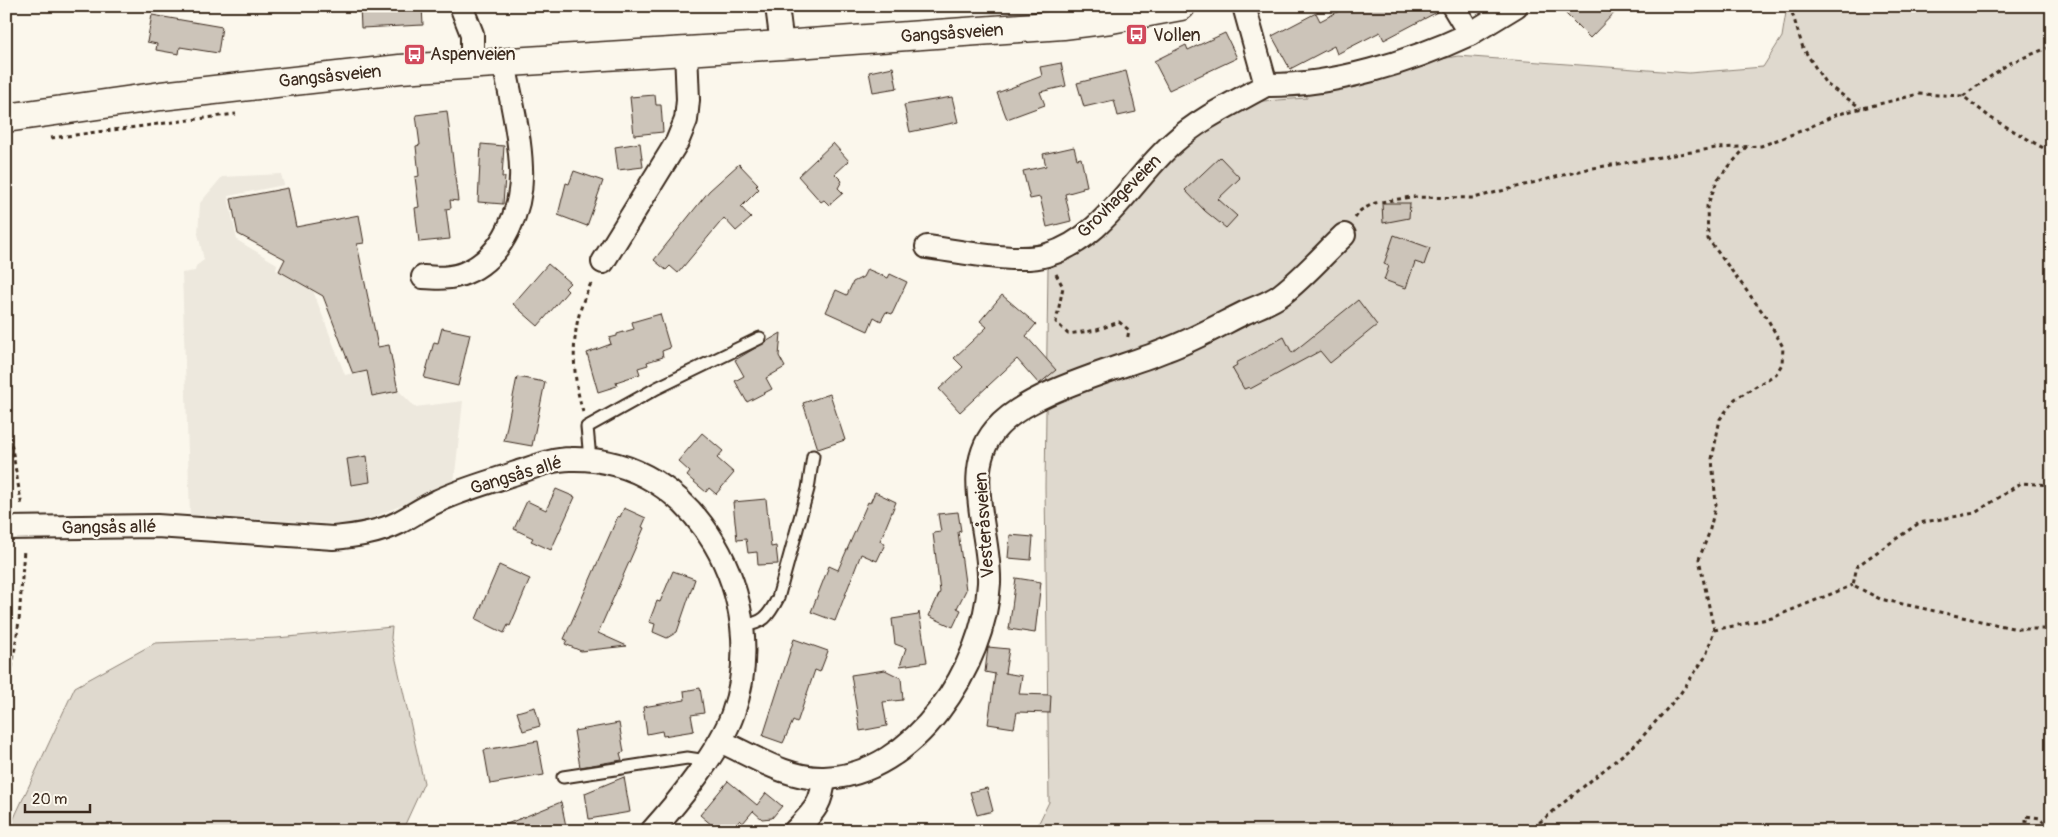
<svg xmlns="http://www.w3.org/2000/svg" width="2058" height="837" font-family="Pangolin,sans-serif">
  <rect width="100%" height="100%" fill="#fbf7ec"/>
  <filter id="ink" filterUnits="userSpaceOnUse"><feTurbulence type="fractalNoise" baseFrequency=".02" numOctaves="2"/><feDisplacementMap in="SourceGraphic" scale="10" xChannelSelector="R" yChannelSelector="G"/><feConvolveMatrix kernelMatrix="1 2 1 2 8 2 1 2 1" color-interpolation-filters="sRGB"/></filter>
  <g filter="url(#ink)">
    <polygon fill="#ede8dd" points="281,174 284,185 228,196 237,240 277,264 276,270 312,288 345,375 366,370 372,396 398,390 415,407 463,401 454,483 355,525 190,515 182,273 195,271 196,266 204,260 198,234 200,203 222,177"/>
    <g fill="#dfd9ce" stroke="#8d8276">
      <polygon points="1787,6 2052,6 2052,831 1035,831 1049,802 1045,486 1048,269 1204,105 1307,98 1305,84 1458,56 1689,73 1763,67 1782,37"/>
      <polygon points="392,627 391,638 424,783 402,831 8,831 75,687 155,643 277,638"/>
    </g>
    <g fill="#ccc4b9" stroke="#3b2a1e">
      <polygon points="360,6 422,6 423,25 361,28"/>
      <polygon points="1349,6 1440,6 1441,10 1384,40 1380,32 1337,54 1334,46 1290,69 1272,36 1316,13 1320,21"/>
      <polygon points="1558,6 1621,6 1590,38"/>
      <polygon points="152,15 222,27 218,53 180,47 179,54 156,50 157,44 147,42"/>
      <polygon points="1225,33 1237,58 1169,90 1154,61 1186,45 1188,50"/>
      <polygon points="1061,63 1066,86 1040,92 1045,105 1007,119 997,93 1042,76 1040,67"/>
      <polygon points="893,67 897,88 873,92 869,72"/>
      <polygon points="1126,71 1136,112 1118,116 1114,100 1084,107 1077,83"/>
      <polygon points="655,95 656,105 661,105 663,132 634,135 630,97"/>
      <polygon points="952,97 958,122 910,132 904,105"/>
      <polygon points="447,111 458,201 450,200 451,208 446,209 450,239 419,242 415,208 419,207 415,177 419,176 416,146 420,145 416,115"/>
      <polygon points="640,143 643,167 618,170 615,147"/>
      <polygon points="833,143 849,161 835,174 842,181 838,188 843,193 829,205 824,200 821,202 798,176"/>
      <polygon points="481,144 504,146 502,177 505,177 503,204 478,202"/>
      <polygon points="1074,147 1077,159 1081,158 1087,186 1082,187 1083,189 1065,194 1071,221 1047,227 1040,197 1030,199 1023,171 1046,166 1043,154"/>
      <polygon points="1220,157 1240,178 1218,199 1237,216 1226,228 1205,211 1185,190"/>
      <polygon points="739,164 758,184 756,186 759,189 741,207 751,218 736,231 724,218 678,273 670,266 666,270 654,260 709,191"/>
      <polygon points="574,171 603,181 587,226 558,215 566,183 569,184"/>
      <polygon points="288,188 296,227 359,215 364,243 357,244 378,347 389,345 398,391 372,396 367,371 353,374 323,296 279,271 285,259 238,234 231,199"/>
      <polygon points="1382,203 1410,203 1409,218 1383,223"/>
      <polygon points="1394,235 1430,248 1424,265 1415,262 1406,288 1384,280 1389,266 1384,264"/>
      <polygon points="548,264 570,283 565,288 568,291 538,326 513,304"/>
      <polygon points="867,269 888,278 890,274 907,282 892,314 886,312 881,321 874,317 868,331 826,312 836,290 847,295 853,282 863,277"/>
      <polygon points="1002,295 1036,324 1026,336 1056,370 1039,384 1017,359 960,412 939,389 963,367 954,358 987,327 980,321"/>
      <polygon points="1358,300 1377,325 1330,363 1320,351 1250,389 1249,387 1244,389 1232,368 1237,365 1236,363 1284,337 1292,353"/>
      <polygon points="660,314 670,348 662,351 663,357 647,362 648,365 638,368 640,374 616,382 617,386 598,392 587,353 611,344 609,338 617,336 617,334 634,329 632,322"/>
      <polygon points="442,328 470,334 458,386 424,378 434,342 438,343"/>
      <polygon points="781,333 779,356 785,367 766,378 772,389 747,402 735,381 744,376 735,360"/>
      <polygon points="517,377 545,382 532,446 504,441"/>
      <polygon points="830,394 845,440 818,449 803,403"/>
      <polygon points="702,433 723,451 717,458 734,473 716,494 709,488 706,492 687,476 690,472 678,461"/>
      <polygon points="367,456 370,482 351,485 347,459"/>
      <polygon points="556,489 575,497 551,550 531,541 533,538 514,529 527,501 546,510"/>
      <polygon points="875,492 896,502 880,541 885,544 877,561 861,554 835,621 811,612 829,566 838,570 868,502 870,503"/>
      <polygon points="766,499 771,547 776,546 778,564 758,565 757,552 748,553 746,539 737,540 733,502"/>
      <polygon points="624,508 646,518 642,527 644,528 598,633 627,646 581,651 565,644 567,640 564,639 618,516 620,517"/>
      <polygon points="958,512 961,531 958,532 966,590 957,608 961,610 953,627 929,616 940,592 933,533 941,532 938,514"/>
      <polygon points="1010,535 1033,537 1031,560 1008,558"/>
      <polygon points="499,565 530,579 510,626 508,625 504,633 476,619"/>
      <polygon points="673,571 695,579 677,632 667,638 653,632 655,624 649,622 657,601 660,602"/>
      <polygon points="1016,578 1041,582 1035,633 1009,629"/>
      <polygon points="919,612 927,662 900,666 906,648 895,644 892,619 918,615"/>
      <polygon points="794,639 828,651 820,672 815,670 797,723 793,721 783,743 763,736"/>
      <polygon points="988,647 1009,649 1005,673 1022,676 1019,694 1051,695 1050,713 1017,712 1014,728 988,724 995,674 985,672"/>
      <polygon points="885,670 901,678 903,700 883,702 887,726 860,731 851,675"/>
      <polygon points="700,688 704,713 691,715 694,731 663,736 662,731 647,734 643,707 685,700 684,691"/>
      <polygon points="535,707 540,726 523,731 517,712"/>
      <polygon points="619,723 624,752 620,753 622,760 580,767 574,731"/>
      <polygon points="538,741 544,775 490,784 484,750"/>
      <polygon points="624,777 630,812 589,819 585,793"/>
      <polygon points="728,781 757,805 766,793 782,806 772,818 762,819 753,811 743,823 740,820 731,831 719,831 700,815"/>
      <polygon points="987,788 993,811 977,815 970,792"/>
      <polygon points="561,802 567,831 493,831 492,830"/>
    </g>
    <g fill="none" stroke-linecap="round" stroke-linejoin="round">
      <defs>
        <g id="service">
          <polyline points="590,459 587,427 657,388 760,338"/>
          <path d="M742,626C764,623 768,617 778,598L808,489L813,456"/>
          <polyline points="563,777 687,758 707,761"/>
        </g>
        <g id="minor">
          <polyline points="461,6 472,34 472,63"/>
          <polyline points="777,6 782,45"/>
          <path d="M1244,6L1266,85C1333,86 1410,62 1470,34"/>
          <polyline points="1453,6 1470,34 1516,6"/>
          <path d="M927,247C958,251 1019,264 1047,255C1103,239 1132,179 1173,143C1200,118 1234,103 1266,85"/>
          <polyline points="603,262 677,142 686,120 688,100 686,51"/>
          <path d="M423,277C437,278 451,279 465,273C504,257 523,208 521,168C520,133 510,96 504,62"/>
          <path d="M6,528L157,526L333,538C355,536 378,533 398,523C412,516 424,507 438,501C463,489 490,482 516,473C534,467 552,459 571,459C698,456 772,602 733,713C721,749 678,802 652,831"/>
          <path d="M722,742C753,756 788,779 824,778C915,776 985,665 989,583C991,534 960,472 995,430C1027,391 1119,369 1166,350C1193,340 1218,326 1244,313C1256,307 1271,303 1282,294C1304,277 1324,254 1344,235"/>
          <path d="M795,831C813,812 822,805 824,778"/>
        </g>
        <polyline id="tertiary" points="6,118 161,96 400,69 782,45 1063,25 1111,19 1181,6"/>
      </defs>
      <use href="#service" stroke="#3b2a1e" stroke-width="15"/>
      <use href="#minor" stroke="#3b2a1e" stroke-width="26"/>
      <use href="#tertiary" stroke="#3b2a1e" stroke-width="31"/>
      <g stroke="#3b2a1e" stroke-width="3" stroke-dasharray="4 4" stroke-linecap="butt">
        <polyline points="1790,6 1803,48 1826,84 1861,108"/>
        <polyline points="1963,96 2008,64 2052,46"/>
        <polyline points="51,138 236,114"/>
        <polyline points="1355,218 1361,210 1375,203 1411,197 1474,198 1587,169 1716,148 1761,146 1806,129 1835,115 1919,94 1963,96 1991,118 2045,149 2052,157"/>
        <polyline points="1056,274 1063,287 1056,322 1068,334 1097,330 1119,322 1129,330 1127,341"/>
        <path d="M583,412C570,369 570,320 593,280"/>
        <polyline points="6,413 22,507"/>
        <polyline points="2052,485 2021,483 1975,513 1919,523 1857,566 1853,585 1880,599 2017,629 2052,629"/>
        <polyline points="1714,630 1772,618 1853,585"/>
        <polyline points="6,707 19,621 24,549"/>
        <polyline points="1539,831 1540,822 1637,743 1680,694 1706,656 1714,630 1699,559 1709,533 1716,504 1712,459 1720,419 1735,399 1776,374 1782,364 1783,347 1767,318 1708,239 1707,206 1718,179 1746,147"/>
        <polyline points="2000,831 2002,828 2026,829"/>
        <polyline points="2026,831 2026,816 2040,818 2051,831"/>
      </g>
      <use href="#service" stroke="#fbf7ec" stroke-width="11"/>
      <use href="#minor" stroke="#fbf7ec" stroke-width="22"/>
      <use href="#tertiary" stroke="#fbf7ec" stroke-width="28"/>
    </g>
  </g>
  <defs>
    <symbol id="bus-square" viewBox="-11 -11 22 22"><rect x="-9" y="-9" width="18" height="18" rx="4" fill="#d1495b" stroke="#fbf7ec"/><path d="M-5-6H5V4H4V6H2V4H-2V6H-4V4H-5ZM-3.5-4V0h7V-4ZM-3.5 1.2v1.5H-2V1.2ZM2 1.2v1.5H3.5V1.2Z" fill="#fff"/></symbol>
  </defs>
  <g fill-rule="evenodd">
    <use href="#bus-square" x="1124" y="22" width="25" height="25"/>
    <use href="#bus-square" x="402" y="42" width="25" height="25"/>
  </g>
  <g text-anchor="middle" stroke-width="4.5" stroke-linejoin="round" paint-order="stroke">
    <g font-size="18" fill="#3b2a1e" stroke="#fbf7ec">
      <text transform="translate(952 33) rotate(-4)" y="6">Gangsåsveien</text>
      <text transform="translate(330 76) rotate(-6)" y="6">Gangsåsveien</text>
      <text transform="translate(1119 196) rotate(-45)" y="6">Grovhageveien</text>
      <text transform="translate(516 475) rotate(-17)" y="6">Gangsås allé</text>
      <text transform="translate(984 525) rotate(-94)" y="6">Vesteråsveien</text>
      <text transform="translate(109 527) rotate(-1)" y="6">Gangsås allé</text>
    </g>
    <g font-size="18" fill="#3b2a1e" stroke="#fbf7ec" text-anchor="start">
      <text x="1153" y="41">Vollen</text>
      <text x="430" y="60">Aspenveien</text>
    </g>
  </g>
  <rect width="2058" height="837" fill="none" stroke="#fbf7ec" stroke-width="25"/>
  <rect x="12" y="12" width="2033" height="812" fill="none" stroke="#3b2a1e" stroke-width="2" filter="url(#ink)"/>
  <path d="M25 804v8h65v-8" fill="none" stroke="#3b2a1e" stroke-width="2.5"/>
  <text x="32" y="804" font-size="15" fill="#3b2a1e" stroke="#fbf7ec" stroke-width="4" paint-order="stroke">20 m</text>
</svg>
